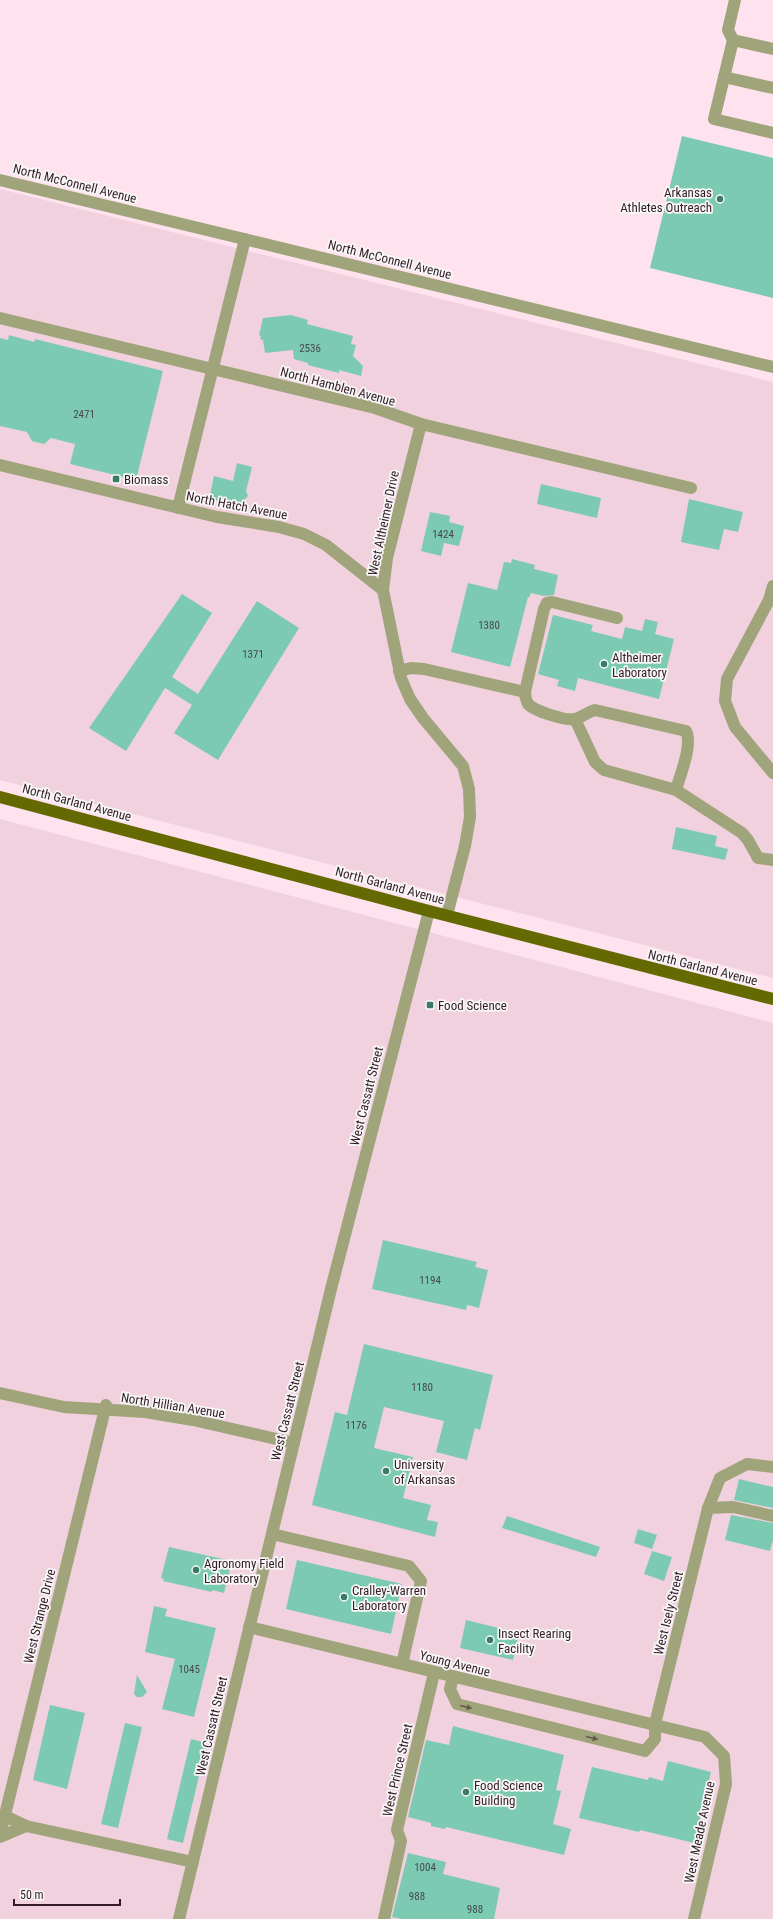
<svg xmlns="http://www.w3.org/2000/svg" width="773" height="1919" font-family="'Roboto Condensed',sans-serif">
  <rect width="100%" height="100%" fill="#fee2ed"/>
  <g fill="#f0d1dd">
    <polygon points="0,189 773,382 773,978 0,780"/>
    <polygon points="0,819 773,1023 773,1919 0,1919"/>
  </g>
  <g fill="#7dcab2">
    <polygon points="682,136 773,158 773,298 650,268"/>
    <polygon points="291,315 308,320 307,324 353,336 351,344 356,345 353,356 363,366 361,376 339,370 339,373 308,365 308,363 294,359 293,350 265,353 263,340 260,339 261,336 259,335 263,318"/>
    <polygon points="9,335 34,342 35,339 163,371 136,480 70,464 75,444 51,438 44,444 32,441 27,432 0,426 0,338 8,340"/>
    <polygon points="237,463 252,467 246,491 248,496 243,501 242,506 209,499 214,476 233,481"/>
    <polygon points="541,484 601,498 597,518 537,504"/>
    <polygon points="689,499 743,512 738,532 724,529 719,550 681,542"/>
    <polygon points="430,512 450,516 449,522 464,526 459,546 444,543 441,556 421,551"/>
    <polygon points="512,559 535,565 534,569 558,575 554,595 544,596 531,593 529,598 528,597 510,667 451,652 468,583 497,590 504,562 511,563"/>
    <polygon points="182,594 212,613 172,677 198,694 257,601 299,628 218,760 174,733 192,705 165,688 126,751 89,728"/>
    <polygon points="553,615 593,625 591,631 622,639 625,627 642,631 645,619 658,622 655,634 674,639 659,699 578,678 575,691 557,686 559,680 538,674"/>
    <polygon points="676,827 717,836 715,846 728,849 725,860 672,849"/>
    <polygon points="383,1240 477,1262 475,1267 488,1270 479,1308 467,1305 466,1310 372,1289"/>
    <polygon points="364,1344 493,1375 480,1430 475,1428 467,1460 436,1452 444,1421 384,1407 374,1448 413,1457 403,1498 431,1505 427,1520 438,1522 435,1537 312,1505 335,1412 347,1415"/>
    <polygon points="739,1479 773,1487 773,1508 734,1500"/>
    <polygon points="731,1515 773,1523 773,1540 770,1551 725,1540"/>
    <polygon points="507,1516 600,1547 596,1557 502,1528"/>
    <polygon points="638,1529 657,1535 652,1549 634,1543"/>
    <polygon points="169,1547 232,1561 224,1593 212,1590 212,1592 163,1581 164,1579 161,1578"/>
    <polygon points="652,1551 672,1557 664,1581 644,1574"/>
    <polygon points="297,1560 402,1584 391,1634 286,1609"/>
    <polygon points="154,1606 167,1609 165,1616 216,1628 194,1717 162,1709 175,1659 145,1652"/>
    <polygon points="466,1620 519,1633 513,1660 460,1648"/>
    <polygon points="137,1675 147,1692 142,1697 137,1697 134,1694"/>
    <polygon points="50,1705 85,1713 67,1789 33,1780"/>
    <polygon points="125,1723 142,1727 118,1828 101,1824"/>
    <polygon points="453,1726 564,1755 556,1790 561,1791 553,1824 571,1829 564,1855 446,1827 445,1829 431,1826 431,1823 408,1817 426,1740 449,1745"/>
    <polygon points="191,1739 207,1743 183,1843 167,1839"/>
    <polygon points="668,1761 711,1772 694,1843 640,1830 639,1832 579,1818 592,1767 648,1780 649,1777 663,1781"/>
    <polygon points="408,1853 446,1862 443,1874 500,1888 494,1919 402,1919 392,1917"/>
  </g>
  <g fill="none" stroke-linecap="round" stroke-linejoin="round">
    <g stroke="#a0a47a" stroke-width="12">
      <polyline points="733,40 714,119 773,133"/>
      <polyline points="733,40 728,30 735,0"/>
      <polyline points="733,40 773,49"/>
      <polyline points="724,77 773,88"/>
      <polyline points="0,180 773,367"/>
      <polyline points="0,318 375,408 421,424 691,488"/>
      <polyline points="421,424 387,558 383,590 401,678 410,699 423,718 463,766 469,789 470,817 465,846 447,915"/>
      <polyline points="0,465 217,517 279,527 304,534 326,545 383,590"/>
      <polyline points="178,508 245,239"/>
      <polyline points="773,586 769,600 727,679 725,701 735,727 773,773"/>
      <path d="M617,618L552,602L547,603L544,609L525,692C525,696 526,700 528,704C534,711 566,721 575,719C582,717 588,712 595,710L686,731C693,745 680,775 676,790"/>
      <polyline points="399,671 411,668 424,669 525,692"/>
      <polyline points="575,719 595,762 604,770 676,790 742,833 748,840 758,858 773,860"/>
      <polyline points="0,1393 64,1407 145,1412 193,1420 294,1443"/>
      <polyline points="708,1508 733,1507 773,1516"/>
      <polyline points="272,1534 409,1566 421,1581 402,1664"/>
      <polyline points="249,1627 705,1737 724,1756 726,1784 694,1919"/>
      <polyline points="453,1677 450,1689 457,1704 645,1751 655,1739 655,1724 708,1508 720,1478 747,1464 773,1467"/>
      <polyline points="5,1816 26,1826 193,1862"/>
      <polyline points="0,1835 106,1405"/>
      <polyline points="0,1837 26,1826"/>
      <polyline points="179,1919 331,1289 429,911"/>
      <polyline points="384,1919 401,1841 397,1830 434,1673"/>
    </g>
    <polyline stroke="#656901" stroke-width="12" points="0,797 429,911 773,999"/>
  </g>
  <defs><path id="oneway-solid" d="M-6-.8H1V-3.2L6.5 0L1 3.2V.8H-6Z"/></defs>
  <g fill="#65594c">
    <use href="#oneway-solid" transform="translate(466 1707) rotate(14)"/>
    <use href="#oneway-solid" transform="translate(592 1738) rotate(14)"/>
  </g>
  <g fill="#3b7a68" stroke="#f8f8f8" stroke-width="1.5">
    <circle cx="720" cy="199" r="4"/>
    <rect x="112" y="475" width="8" height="8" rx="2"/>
    <circle cx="604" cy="664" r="4"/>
    <rect x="426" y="1001" width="8" height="8" rx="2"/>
    <circle cx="386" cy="1471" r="4"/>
    <circle cx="196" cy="1570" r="4"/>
    <circle cx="344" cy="1597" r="4"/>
    <circle cx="490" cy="1640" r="4"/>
    <circle cx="466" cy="1792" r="4"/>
  </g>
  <g text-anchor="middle" stroke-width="3.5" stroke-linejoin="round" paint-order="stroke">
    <g font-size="11" fill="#47484a">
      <text x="310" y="352">2536</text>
      <text x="84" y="418">2471</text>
      <text x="443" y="538">1424</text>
      <text x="489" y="629">1380</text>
      <text x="253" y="658">1371</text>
      <text x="430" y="1284">1194</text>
      <text x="422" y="1391">1180</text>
      <text x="356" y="1429">1176</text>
      <text x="189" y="1673">1045</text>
      <text x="425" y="1871">1004</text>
      <text x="417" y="1900">988</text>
      <text x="475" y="1913">988</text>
    </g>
    <g font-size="13" fill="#351c27" stroke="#f8f8f8">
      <text transform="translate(75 183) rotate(14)" y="5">North McConnell Avenue</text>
      <text transform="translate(390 259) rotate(14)" y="5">North McConnell Avenue</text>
      <text transform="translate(338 386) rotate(15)" y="5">North Hamblen Avenue</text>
      <text transform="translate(237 505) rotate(11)" y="5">North Hatch Avenue</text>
      <text transform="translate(383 523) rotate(-78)" y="5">West Altheimer Drive</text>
      <text transform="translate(77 802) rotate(15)" y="5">North Garland Avenue</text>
      <text transform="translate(390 885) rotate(15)" y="5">North Garland Avenue</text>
      <text transform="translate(703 967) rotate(14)" y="5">North Garland Avenue</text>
      <text transform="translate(366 1096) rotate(-76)" y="5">West Cassatt Street</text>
      <text transform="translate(173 1405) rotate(9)" y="5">North Hillian Avenue</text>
      <text transform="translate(287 1411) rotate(-76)" y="5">West Cassatt Street</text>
      <text transform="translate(668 1613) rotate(-76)" y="5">West Isely Street</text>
      <text transform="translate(39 1616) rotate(-76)" y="5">West Strange Drive</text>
      <text transform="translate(455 1663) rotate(14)" y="5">Young Avenue</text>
      <text transform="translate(211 1726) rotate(-77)" y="5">West Cassatt Street</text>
      <text transform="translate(397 1770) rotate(-77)" y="5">West Prince Street</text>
      <text transform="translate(699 1832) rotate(-78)" y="5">West Meade Avenue</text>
    </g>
    <g font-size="13" fill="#351c27" stroke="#f8f8f8" text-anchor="start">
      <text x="712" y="197" text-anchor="end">Arkansas<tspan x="712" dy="15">Athletes Outreach</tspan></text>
      <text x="124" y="484">Biomass</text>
      <text x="612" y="662">Altheimer<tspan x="612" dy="15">Laboratory</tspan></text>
      <text x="438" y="1010">Food Science</text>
      <text x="394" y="1469">University<tspan x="394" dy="15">of Arkansas</tspan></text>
      <text x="204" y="1568">Agronomy Field<tspan x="204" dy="15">Laboratory</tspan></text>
      <text x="352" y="1595">Cralley-Warren<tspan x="352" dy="15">Laboratory</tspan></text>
      <text x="498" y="1638">Insect Rearing<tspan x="498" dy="15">Facility</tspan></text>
      <text x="474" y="1790">Food Science<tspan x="474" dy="15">Building</tspan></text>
    </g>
  </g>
  <path d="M14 1899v6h106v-6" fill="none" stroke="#351c27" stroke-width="2"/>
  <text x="20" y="1899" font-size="12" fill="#351c27" stroke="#f8f8f8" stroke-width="3" paint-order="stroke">50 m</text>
</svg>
